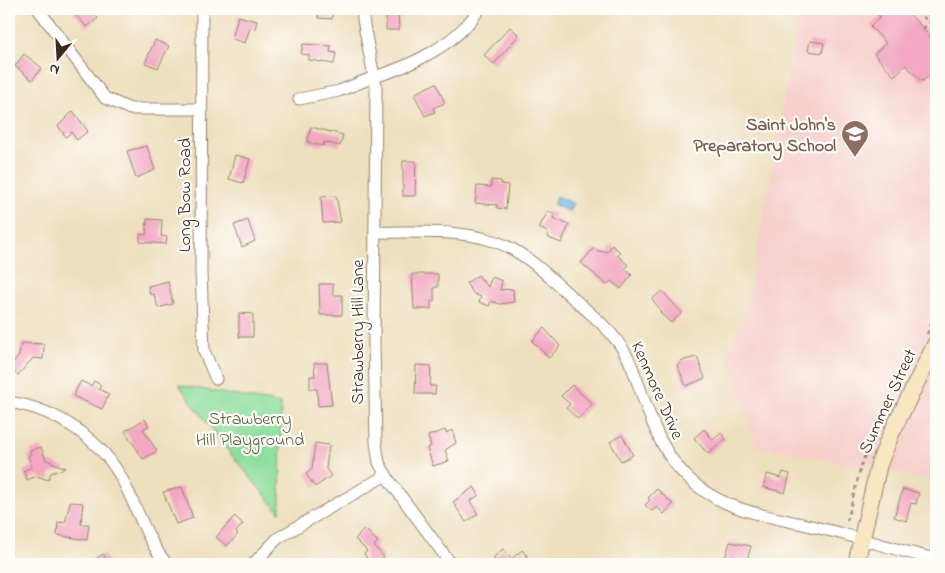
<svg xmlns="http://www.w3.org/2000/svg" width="945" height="573" font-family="'Indie Flower',sans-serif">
  <rect width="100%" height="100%" fill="#fdfcf7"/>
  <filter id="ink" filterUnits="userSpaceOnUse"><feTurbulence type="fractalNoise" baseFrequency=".02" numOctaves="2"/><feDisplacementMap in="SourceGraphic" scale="10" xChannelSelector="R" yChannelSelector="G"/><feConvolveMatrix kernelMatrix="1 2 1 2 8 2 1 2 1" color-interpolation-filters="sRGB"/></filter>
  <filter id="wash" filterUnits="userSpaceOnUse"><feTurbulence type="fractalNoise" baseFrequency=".0096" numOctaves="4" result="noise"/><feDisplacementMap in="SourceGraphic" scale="20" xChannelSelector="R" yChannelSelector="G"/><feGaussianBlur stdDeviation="1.12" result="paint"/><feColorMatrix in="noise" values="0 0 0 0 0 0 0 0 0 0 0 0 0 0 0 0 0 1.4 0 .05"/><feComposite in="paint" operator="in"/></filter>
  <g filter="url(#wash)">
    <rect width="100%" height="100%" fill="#eedfbe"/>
    <polygon fill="#f7d0cc" points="800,9 936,9 936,481 757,446 727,356 747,307"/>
    <polygon fill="#8cdd9c" stroke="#64845d" points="179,385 281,404 280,513 224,446"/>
    <polygon fill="#6cb4e4" stroke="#546f81" points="557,196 573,204 569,212 553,204"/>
    <g id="blocks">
      <g fill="#f3a7c3">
        <polygon points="70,9 89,9 98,18 87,27"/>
        <polygon points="319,9 333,9 332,19 318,18"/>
        <polygon points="386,9 398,9 399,30 386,30"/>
        <polygon points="884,9 905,9 936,43 936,79 931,73 923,81 920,80 906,65 894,76 874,54 886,43 870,26 880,17 878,14"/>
        <polygon points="238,16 257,21 255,29 250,28 245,43 232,39"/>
        <polygon points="510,27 519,35 494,64 484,55"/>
        <polygon points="155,40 169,46 158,68 145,63"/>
        <polygon points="810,41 824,43 822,53 808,51"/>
        <polygon points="303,44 331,46 330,52 336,53 334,64 309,60 309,55 301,54"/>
        <polygon points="24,54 42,68 32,80 15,66"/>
        <polygon points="436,83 445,103 433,108 435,112 425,116 414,94"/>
        <polygon points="73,111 88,131 77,140 71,132 66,137 58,126"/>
        <polygon points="311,127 343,135 340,146 324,142 323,146 307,142"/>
        <polygon points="147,146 155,170 136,178 127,151"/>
        <polygon points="235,155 250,159 243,183 229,179"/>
        <polygon points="403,161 416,161 415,196 403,196"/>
        <polygon points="491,180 501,181 501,184 508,185 506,209 497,208 497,205 475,203 477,186 491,187"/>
        <polygon points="336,196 341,222 323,223 321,197"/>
        <polygon points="548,211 555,214 553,218 569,225 561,243 549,238 547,232 539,228"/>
        <polygon points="147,219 162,220 161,236 167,237 166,244 140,242 140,234 146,235"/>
        <polygon points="248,220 255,241 242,247 234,225"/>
        <polygon points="612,245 620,252 617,255 628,265 625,269 632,275 621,289 611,281 607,285 581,263 594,248 598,251 607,252"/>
        <polygon points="412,274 438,274 438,287 434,287 434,301 431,301 431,309 414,309"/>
        <polygon points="478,275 488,287 492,277 502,281 500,290 513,289 514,302 500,304 491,301 489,306 479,302 481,297 474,294 466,283"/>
        <polygon points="168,281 173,304 158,308 154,294 150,295 148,286"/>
        <polygon points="319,284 333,284 333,295 342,295 342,315 320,315"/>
        <polygon points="662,291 682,313 671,323 661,314 659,308 652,299"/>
        <polygon points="239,313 253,314 253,337 239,337"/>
        <polygon points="544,328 560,346 549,358 532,341"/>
        <polygon points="21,343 44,344 43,359 33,358 18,375 9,367 19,356"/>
        <polygon points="697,357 705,378 686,386 677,365 681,363 680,361"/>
        <polygon points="314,363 327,363 332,405 318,406 317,389 310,389 310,376 315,376"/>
        <polygon points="416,365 431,366 430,386 436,386 435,394 415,394"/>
        <polygon points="81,381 91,386 94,381 101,385 99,389 109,394 102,409 73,396"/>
        <polygon points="572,385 592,404 578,419 566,408 570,404 561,396"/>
        <polygon points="145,419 149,426 143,429 157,451 143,459 125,431"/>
        <polygon points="704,429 713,440 721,433 726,439 708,454 694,438"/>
        <polygon points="445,430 446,433 452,430 456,443 445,450 449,461 433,466 427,448 431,446 428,436"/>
        <polygon points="622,435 633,455 621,461 610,442"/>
        <polygon points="315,443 329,445 326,469 331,476 315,487 306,474 312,469"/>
        <polygon points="41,447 46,460 66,468 51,473 48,480 37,476 27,480 23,471 32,467 28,456 31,454 30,451"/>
        <polygon points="783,472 790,474 785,493 763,487 767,474 781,478"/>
        <polygon points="182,487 193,518 176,524 163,492"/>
        <polygon points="474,487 479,495 470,501 478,514 466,522 453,502"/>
        <polygon points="657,489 673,504 664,514 657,507 652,511 645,505 650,500 648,498"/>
        <polygon points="903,489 919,493 916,504 911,503 906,521 894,517"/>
        <polygon points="70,502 83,503 81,524 89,524 87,540 57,535 58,522 65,523"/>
        <polygon points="235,516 243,524 236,532 238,534 227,546 216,537"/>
        <polygon points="365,529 378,542 374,546 384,557 376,564 360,564 367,557 364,554 367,551 355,539"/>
        <polygon points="730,542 751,546 747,560 737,557 735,562 725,558"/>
        <polygon points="503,549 511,559 522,550 528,557 520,564 499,564 493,558"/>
        <polygon points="103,554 110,564 88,564"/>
      </g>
    </g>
  </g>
  <g filter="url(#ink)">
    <use href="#blocks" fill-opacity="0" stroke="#94846e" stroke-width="1"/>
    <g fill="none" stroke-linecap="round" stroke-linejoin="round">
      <defs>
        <g id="street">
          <polyline points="38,9 105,98 130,109 201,109"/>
          <polyline points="202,9 201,272 204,351 216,379"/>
          <path d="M363,9V20L374,77C412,66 458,43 479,9"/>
          <polyline points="299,99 339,91 374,77 376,86 374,344 376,443 379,463 389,480 451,564"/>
          <path d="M375,232C415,233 470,228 506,246C532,258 552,280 574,299C597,319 621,338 632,367C649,411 658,455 696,485C732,514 777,517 819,528C859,537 897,551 936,559"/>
          <path d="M9,402C56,409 103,440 124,483C138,510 147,541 167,564"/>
          <polyline points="253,564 278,538 386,475"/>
        </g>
        <polyline id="secondary" points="856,564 879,464 891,434 936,343"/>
      </defs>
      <use href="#street" stroke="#94846e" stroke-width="13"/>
      <use href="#secondary" stroke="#94846e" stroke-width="18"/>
      <g stroke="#94846e" stroke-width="2" stroke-dasharray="4 4" stroke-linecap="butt">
        <polyline points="920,9 924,18 936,27"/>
        <polyline points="909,10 921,12"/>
        <polyline points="923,29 928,23"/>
        <polyline points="927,334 936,312"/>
        <polyline points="847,521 862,462 883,418"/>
      </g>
      <use href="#street" stroke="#fff" stroke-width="11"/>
      <use href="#secondary" stroke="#f9e7c3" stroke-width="16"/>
    </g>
  </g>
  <defs>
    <symbol id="school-pin" viewBox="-11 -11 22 30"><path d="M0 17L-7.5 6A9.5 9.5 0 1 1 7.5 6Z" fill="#8d6e63" stroke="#fdfcf7"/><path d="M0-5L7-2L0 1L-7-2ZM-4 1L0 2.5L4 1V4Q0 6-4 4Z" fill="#fff"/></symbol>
  </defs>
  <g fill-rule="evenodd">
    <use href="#school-pin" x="839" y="118" width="32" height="43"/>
  </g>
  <g text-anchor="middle" stroke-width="4.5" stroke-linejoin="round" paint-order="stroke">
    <g font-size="18" font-weight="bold" fill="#785e54" stroke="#fdfcf7" text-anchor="end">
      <text x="836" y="130">Saint John's<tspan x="836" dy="21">Preparatory School</tspan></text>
    </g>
    <g font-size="18" fill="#3b2a1e" stroke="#fdfcf7">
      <text transform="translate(184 195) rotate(-90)" y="6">Long Bow Road</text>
      <text transform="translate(357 332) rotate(-90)" y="6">Strawberry Hill Lane</text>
      <text transform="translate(658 390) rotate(66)" y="6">Kenmore Drive</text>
      <text transform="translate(887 401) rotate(-65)" y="6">Summer Street</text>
    </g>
    <g font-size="18" fill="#536044" stroke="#fdfcf7">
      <text x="250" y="424">Strawberry<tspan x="250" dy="21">Hill Playground</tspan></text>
    </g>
  </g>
  <rect width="945" height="573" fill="none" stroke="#fdfcf7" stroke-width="30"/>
  <g transform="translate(58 58) rotate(198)" stroke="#fdfcf7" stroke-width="4" paint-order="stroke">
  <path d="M0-4L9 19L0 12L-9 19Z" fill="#3b2a1e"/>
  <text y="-8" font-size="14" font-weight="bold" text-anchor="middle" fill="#3b2a1e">N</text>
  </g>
</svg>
